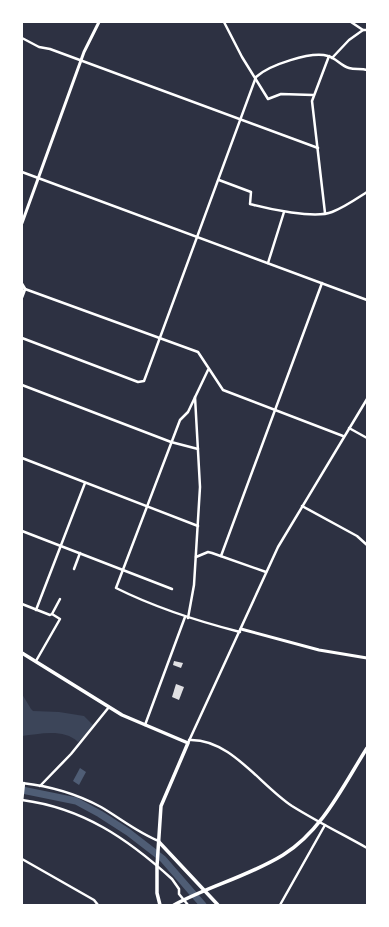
<svg xmlns="http://www.w3.org/2000/svg" width="389" height="927" font-family="'Source Serif 4',serif">
  <rect width="100%" height="100%" fill="#2d3142"/>
  <path fill="#3c4559" d="M22,694L31,709L33,711L59,712L84,716L94,726L78,742C64,728 39,734 22,736Z"/>
  <polygon fill="#4f5d75" points="80,768 86,772 79,785 73,781"/>
  <g fill="none" stroke-linecap="round" stroke-linejoin="round">
    <polyline stroke="#4f5d75" stroke-width="7" points="22,790 76,801 100,814 128,832 163,859 203,905"/>
  </g>
  <g fill="#e0e0e3">
    <polygon points="174,661 183,663 181,668 173,665"/>
    <polygon points="176,684 184,687 179,700 172,697"/>
  </g>
  <g fill="none" stroke-linecap="round" stroke-linejoin="round">
    <g stroke="#fff" stroke-width="2.5">
      <polyline points="224,22 242,57 268,99 281,94 313,95"/>
      <polyline points="351,22 363,30 367,30"/>
      <polyline points="22,38 39,47 50,49 318,148"/>
      <polyline points="332,58 349,40 363,30"/>
      <polyline points="22,172 367,300"/>
      <path d="M219,180L251,192L250,204C268,209 315,219 332,212C345,207 356,199 367,192"/>
      <polyline points="325,213 312,101 329,56"/>
      <polyline points="268,263 284,212"/>
      <polyline points="25,289 198,352 223,390 343,436"/>
      <path d="M22,338L138,382L144,381L256,77C269,65 311,51 328,56C336,58 341,66 349,68C355,70 361,68 367,70"/>
      <path d="M208,370L188,412L180,420L116,588C156,608 197,621 240,632"/>
      <polyline points="22,385 171,442 198,449"/>
      <polyline points="349,428 367,438"/>
      <polyline points="22,458 198,526"/>
      <polyline points="302,506 357,536 367,545"/>
      <polyline points="22,531 172,589"/>
      <polyline points="221,556 322,283"/>
      <polyline points="196,557 208,552 212,553 266,572"/>
      <polyline points="74,569 80,553"/>
      <polyline points="22,604 50,615 52,614"/>
      <polyline points="36,610 85,483"/>
      <polyline points="188,618 194,585 200,487 195,397"/>
      <polyline points="36,661 60,619 52,614 60,599"/>
      <polyline points="145,725 185,617"/>
      <path d="M189,740C230,738 260,785 292,806C316,821 342,834 367,848"/>
      <polyline points="188,743 278,547 367,399"/>
      <path d="M22,783C49,786 77,794 101,807C120,818 138,833 159,841"/>
      <polyline points="40,786 71,754 109,707"/>
      <path d="M22,800C83,808 128,839 172,879L179,889V894L188,905"/>
      <polyline points="22,801 24,783"/>
      <polyline points="22,859 94,900 98,905"/>
      <polyline points="280,905 325,825"/>
    </g>
    <g stroke="#fff" stroke-width="3">
      <polyline points="22,223 84,52 99,22"/>
      <polyline points="22,284 25,289 22,297"/>
      <polyline points="241,629 319,650 367,658"/>
    </g>
    <g stroke="#fff" stroke-width="3.5">
      <polyline points="22,653 122,715 188,743 161,806 157,866 157,893 160,905"/>
      <polyline points="159,842 218,905"/>
      <path d="M174,905C209,886 249,876 283,855C322,831 343,786 367,748"/>
    </g>
  </g>
  <rect width="389" height="927" fill="none" stroke="#ffffff" stroke-width="46"/>
</svg>
